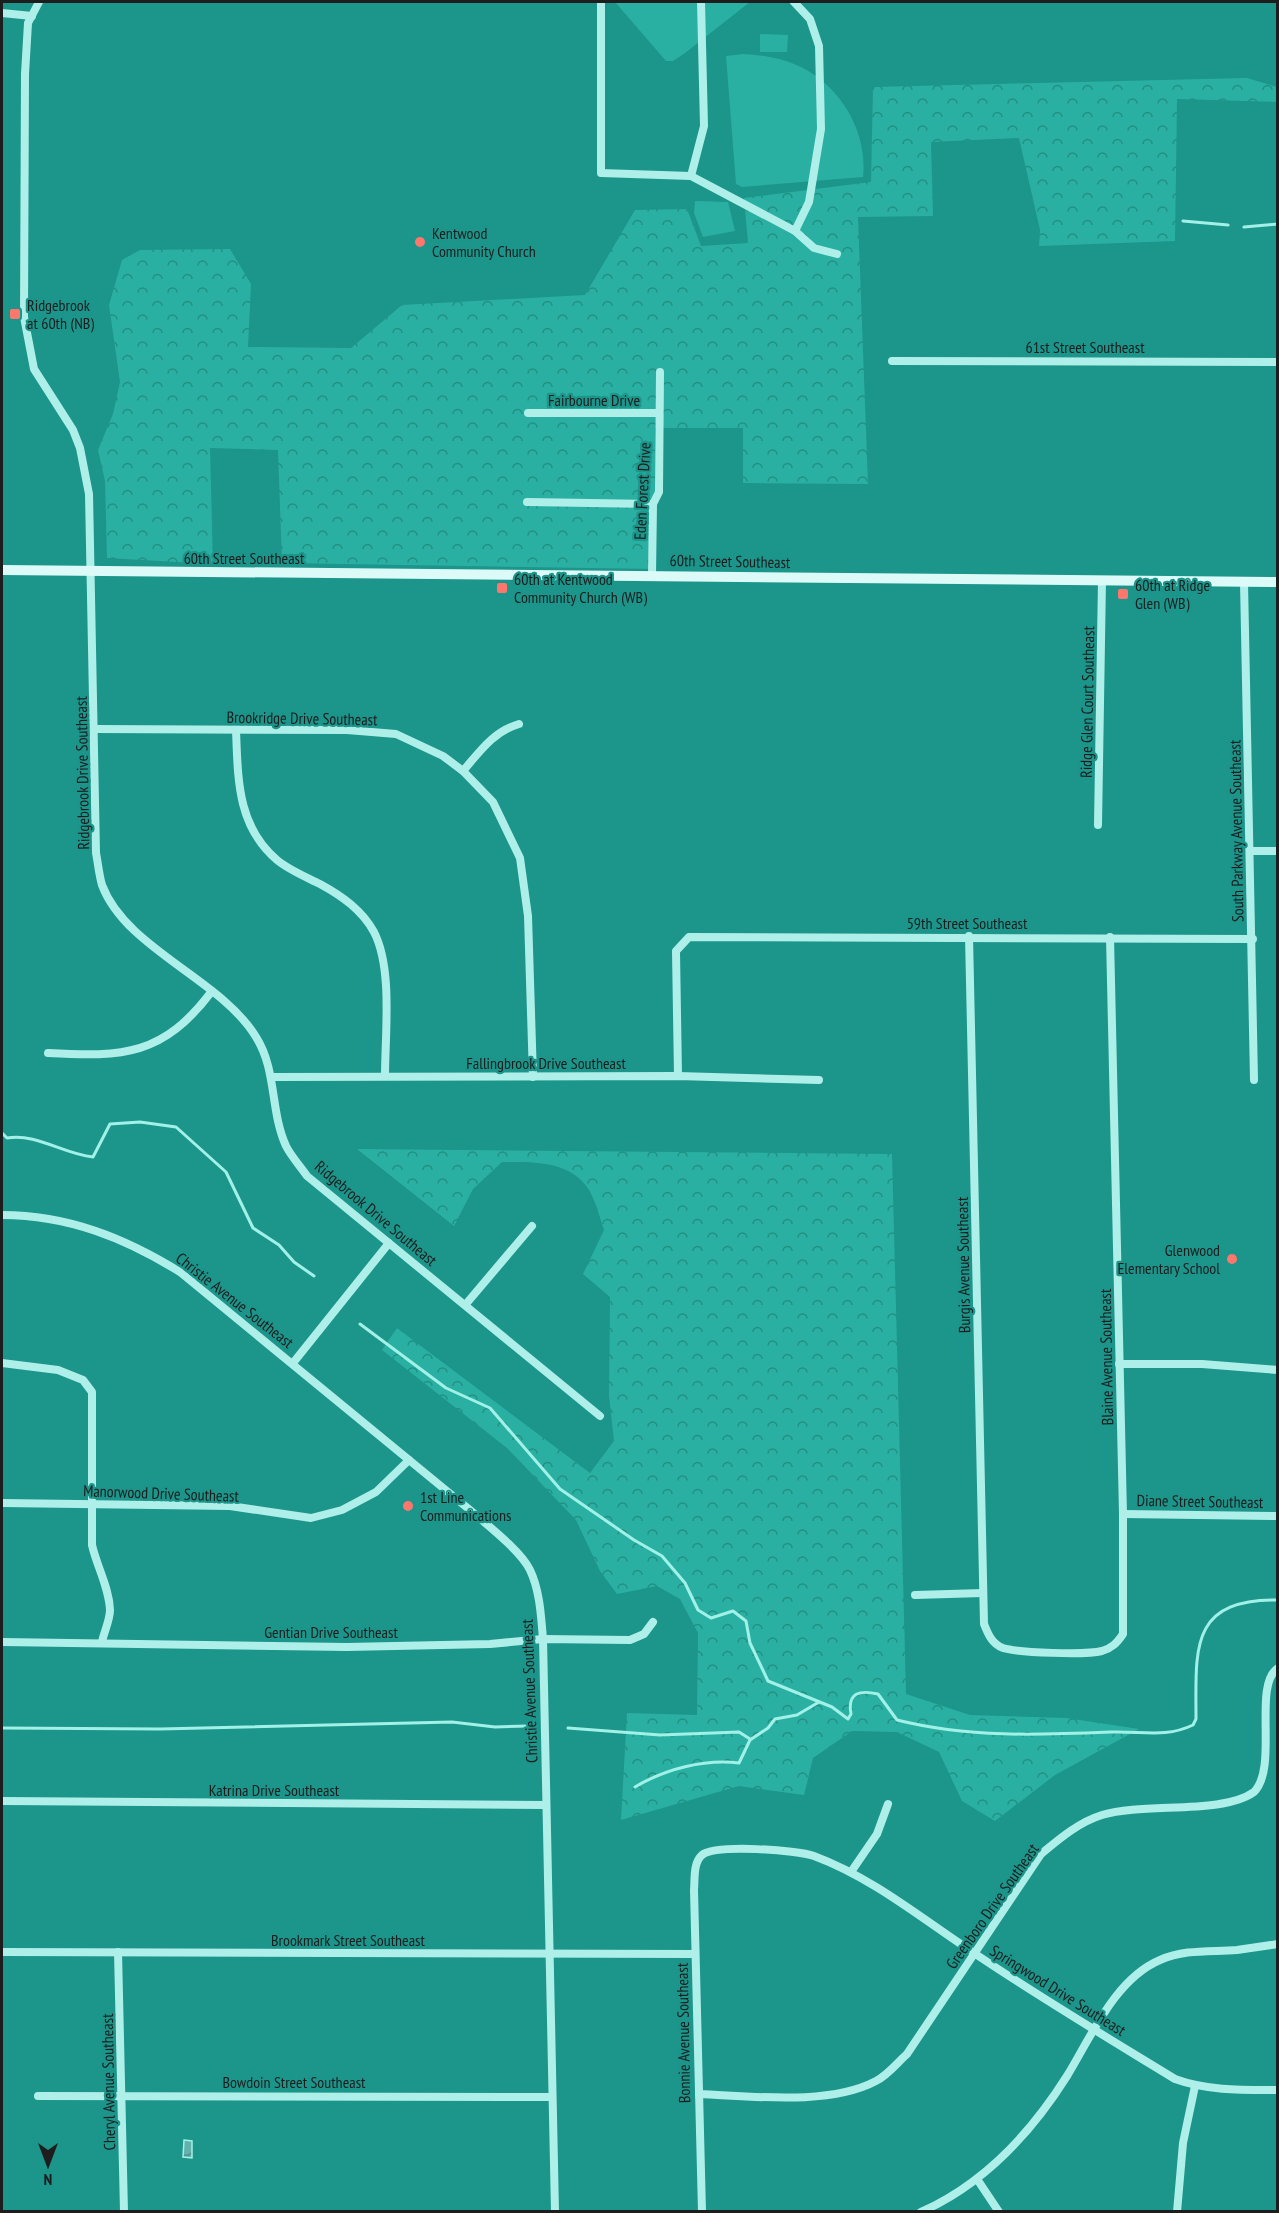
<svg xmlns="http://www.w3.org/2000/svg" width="1279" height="2213" font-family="'PT Sans Narrow',sans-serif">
  <defs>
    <pattern id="forest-crowns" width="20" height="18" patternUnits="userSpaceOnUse" patternTransform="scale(1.5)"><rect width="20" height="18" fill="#29b0a2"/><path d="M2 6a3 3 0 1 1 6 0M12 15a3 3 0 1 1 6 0" fill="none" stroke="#238f83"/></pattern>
    <pattern id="water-waves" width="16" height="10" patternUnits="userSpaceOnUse" patternTransform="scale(1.5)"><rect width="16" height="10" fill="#64b2ab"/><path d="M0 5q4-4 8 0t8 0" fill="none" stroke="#52908b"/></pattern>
  </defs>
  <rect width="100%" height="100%" fill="#1c958b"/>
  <g fill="url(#forest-crowns)">
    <polygon points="1247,78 1277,87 1277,102 1177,99 1175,241 1039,246 1040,230 1019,138 931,142 933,216 858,217 868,484 743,483 743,428 655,428 656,569 282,563 278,450 210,448 213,564 107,558 105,481 98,450 113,414 120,382 109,305 122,260 140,250 230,249 251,284 248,347 351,348 402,305 585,295 635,210 687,209 701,246 748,243 744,198 871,182 873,87"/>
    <path d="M357,1149L892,1154L906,1694L970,1715L1066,1718L1139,1729L1055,1775L995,1821L962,1801L939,1752L897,1732L852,1731L813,1758L804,1795L739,1786L621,1820L627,1713L697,1715L698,1633L680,1599L657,1586L617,1594L600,1571L576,1520L507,1448L382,1350L397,1328L590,1473L614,1441L609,1396L610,1297L583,1274L604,1230C600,1218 596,1202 589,1190C570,1160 533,1162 502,1162L473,1189L454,1226Z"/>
  </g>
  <g fill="#29b0a2">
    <polygon points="615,2 750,2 685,53 673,61 666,61"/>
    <polygon points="760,34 788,35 787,52 760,52"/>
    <path d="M743,54C763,55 783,58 801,67C842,87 868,134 863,177L754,186L742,187L736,184L726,56Z"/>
    <polygon points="695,201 728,202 735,231 703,237 694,213"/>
  </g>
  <polygon fill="url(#water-waves)" stroke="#a2f1e8" stroke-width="1.5" points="184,2140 192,2141 192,2158 183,2157"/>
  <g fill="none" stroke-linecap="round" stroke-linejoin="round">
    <g stroke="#a2f1e8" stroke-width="3">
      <polyline points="1183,221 1228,225"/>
      <polyline points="1244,227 1278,224"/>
      <path d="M2,1133L7,1138C37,1133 63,1154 93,1157L110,1124L140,1122L176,1127L226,1172L253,1228L279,1245L294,1262L314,1276"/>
      <path d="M360,1324L446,1388L490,1408L560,1489L634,1540L662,1556L685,1583L698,1610L711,1618L733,1611L746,1621L750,1643L768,1681L832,1707L848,1719L851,1714C847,1692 860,1690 878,1694L897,1720C969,1738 1039,1735 1112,1732C1142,1731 1166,1738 1193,1725L1196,1719C1196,1649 1189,1599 1278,1600"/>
      <polyline points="2,1728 160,1729 452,1722 495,1727 527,1726"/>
      <polyline points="568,1728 660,1735 739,1732 750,1739"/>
      <path d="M635,1787C665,1769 704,1759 739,1763L750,1740L768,1728L775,1719L797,1715L819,1702"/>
    </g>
    <g stroke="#afefe9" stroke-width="8">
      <path d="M39,2L28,23L25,74L24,317L34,369L73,430L80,448L89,494L96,853C98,863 99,875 102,885C126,949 221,979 256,1037C277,1070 270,1111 286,1146C291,1156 300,1166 307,1176L600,1416"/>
      <polyline points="601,2 601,173 691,176 795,231 814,248 837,254"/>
      <polyline points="794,2 810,19 819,46 821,129 809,202 795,231"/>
      <polyline points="2,13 32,16"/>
      <polyline points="691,176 704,126 701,2"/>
      <polyline points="892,361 1278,362"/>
      <polyline points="528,413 659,413"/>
      <polyline points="527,502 653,504"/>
      <polyline points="652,576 653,504 659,492 660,372"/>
      <polyline points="1244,582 1254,1080"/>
      <polyline points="94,729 347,730 396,734 443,756 463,771 493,802 520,858 528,916 533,1077"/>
      <path d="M236,730C238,779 237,826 277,860C289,870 306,877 320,884C342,896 362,910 374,932C393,969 385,1034 385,1076"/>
      <path d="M463,771C481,750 493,732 519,724"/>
      <polyline points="1098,825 1102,580"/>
      <polyline points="1250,851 1278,851"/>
      <path d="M969,936L984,1624C988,1634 992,1644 1003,1648C1019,1653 1086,1655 1102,1651C1112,1648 1117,1643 1123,1634V1514L1110,937"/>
      <path d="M48,1053C124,1057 163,1056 212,991"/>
      <polyline points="678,1076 676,951 689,937 1253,939"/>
      <polyline points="272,1077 678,1076 819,1080"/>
      <path d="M2,1215C68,1215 125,1238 180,1272L470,1510C486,1524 521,1551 530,1570C540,1591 541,1616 543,1639L555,2212"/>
      <polyline points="466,1304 532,1226"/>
      <path d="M2,1363L58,1370L83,1380L92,1392V1545C97,1567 109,1587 110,1610C110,1620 104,1632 102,1642"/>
      <polyline points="293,1363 389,1243"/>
      <polyline points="1119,1364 1202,1364 1278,1370"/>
      <polyline points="2,1503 230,1506 311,1518 342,1510 376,1492 409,1460"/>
      <polyline points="1123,1514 1278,1516"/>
      <polyline points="915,1595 983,1593"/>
      <polyline points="2,1642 347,1647 490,1644 543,1639 630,1640 644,1634 653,1622"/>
      <polyline points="2,1801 546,1805"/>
      <polyline points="851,1872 877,1834 888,1804"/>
      <polyline points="2,1952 695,1954"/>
      <polyline points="118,1952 124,2212"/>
      <path d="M699,2094C751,2096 829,2106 876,2081C888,2075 897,2063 907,2054L1041,1854C1059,1839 1079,1822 1102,1815C1144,1802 1222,1815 1254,1792C1279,1767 1252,1685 1278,1668"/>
      <polyline points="38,2096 551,2097"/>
      <polyline points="977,2179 999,2212"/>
      <path d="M702,2212L694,1890C695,1879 693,1863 702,1855C716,1844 797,1850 814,1856C873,1878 922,1919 974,1953C1039,1997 1108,2038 1175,2079C1208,2091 1243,2090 1278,2090"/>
      <path d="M921,2212C984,2184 1031,2133 1067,2076C1091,2037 1115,1979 1160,1960C1185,1949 1210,1952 1237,1950C1250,1948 1264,1946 1278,1944"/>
      <polyline points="1177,2212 1183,2143 1195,2086"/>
    </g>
    <polyline stroke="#dcfbf8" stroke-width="10" points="2,570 1278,582"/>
  </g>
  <g fill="#ff766d" stroke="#1c958b" stroke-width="2">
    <circle cx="420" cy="242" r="6"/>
    <rect x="9" y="308" width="12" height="12" rx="3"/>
    <rect x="496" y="582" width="12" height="12" rx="3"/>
    <rect x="1117" y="588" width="12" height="12" rx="3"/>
    <circle cx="1232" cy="1259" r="6"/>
    <circle cx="408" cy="1506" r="6"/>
  </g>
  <g text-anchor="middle" stroke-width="4.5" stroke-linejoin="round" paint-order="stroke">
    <g font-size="16" fill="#1d1d1d" stroke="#1c958b" text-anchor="start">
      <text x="432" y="239">Kentwood<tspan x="432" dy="18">Community Church</tspan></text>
      <text x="27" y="311">Ridgebrook<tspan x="27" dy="18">at 60th (NB)</tspan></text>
      <text x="514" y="585">60th at Kentwood<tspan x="514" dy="18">Community Church (WB)</tspan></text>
      <text x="1135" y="591">60th at Ridge<tspan x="1135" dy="18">Glen (WB)</tspan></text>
      <text x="1220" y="1256" text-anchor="end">Glenwood<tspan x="1220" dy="18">Elementary School</tspan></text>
      <text x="420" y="1503">1st Line<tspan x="420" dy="18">Communications</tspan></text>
    </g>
    <g font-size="16" fill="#1d1d1d" stroke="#1c958b">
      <text x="1085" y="353">61st Street Southeast</text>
      <text x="594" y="406">Fairbourne Drive</text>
      <text transform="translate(642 491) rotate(-87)" y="6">Eden Forest Drive</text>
      <text x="244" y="564">60th Street Southeast</text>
      <text transform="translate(730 561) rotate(1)" y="6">60th Street Southeast</text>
      <text transform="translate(1087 702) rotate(-89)" y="6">Ridge Glen Court Southeast</text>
      <text transform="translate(302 718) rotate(1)" y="6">Brookridge Drive Southeast</text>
      <text transform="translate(82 773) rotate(-91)" y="6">Ridgebrook Drive Southeast</text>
      <text transform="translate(1236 831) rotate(-91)" y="6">South Parkway Avenue Southeast</text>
      <text x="967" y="929">59th Street Southeast</text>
      <text x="546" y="1069">Fallingbrook Drive Southeast</text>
      <text transform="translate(376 1213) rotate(40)" y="6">Ridgebrook Drive Southeast</text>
      <text transform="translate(963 1265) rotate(-91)" y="6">Burgis Avenue Southeast</text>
      <text transform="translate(235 1300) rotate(38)" y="6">Christie Avenue Southeast</text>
      <text transform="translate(1106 1357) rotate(-91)" y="6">Blaine Avenue Southeast</text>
      <text transform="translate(161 1493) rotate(2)" y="6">Manorwood Drive Southeast</text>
      <text transform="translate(1200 1501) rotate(1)" y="6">Diane Street Southeast</text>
      <text x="331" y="1638">Gentian Drive Southeast</text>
      <text transform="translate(529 1691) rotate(-92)" y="6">Christie Avenue Southeast</text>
      <text x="274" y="1796">Katrina Drive Southeast</text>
      <text transform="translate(992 1906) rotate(-55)" y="6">Greenboro Drive Southeast</text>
      <text x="348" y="1946">Brookmark Street Southeast</text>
      <text transform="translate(1058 1990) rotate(32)" y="6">Springwood Drive Southeast</text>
      <text transform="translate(683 2033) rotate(-91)" y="6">Bonnie Avenue Southeast</text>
      <text transform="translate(108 2082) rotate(-91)" y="6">Cheryl Avenue Southeast</text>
      <text x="294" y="2088">Bowdoin Street Southeast</text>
    </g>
  </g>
  <rect width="1279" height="2213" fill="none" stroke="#1d1d1d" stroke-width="6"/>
  <g transform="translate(48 2165) rotate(180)" stroke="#1c958b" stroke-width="4.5" paint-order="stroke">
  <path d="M0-4.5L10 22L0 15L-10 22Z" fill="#1d1d1d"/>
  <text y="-9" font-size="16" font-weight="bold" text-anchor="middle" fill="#1d1d1d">N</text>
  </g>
</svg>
